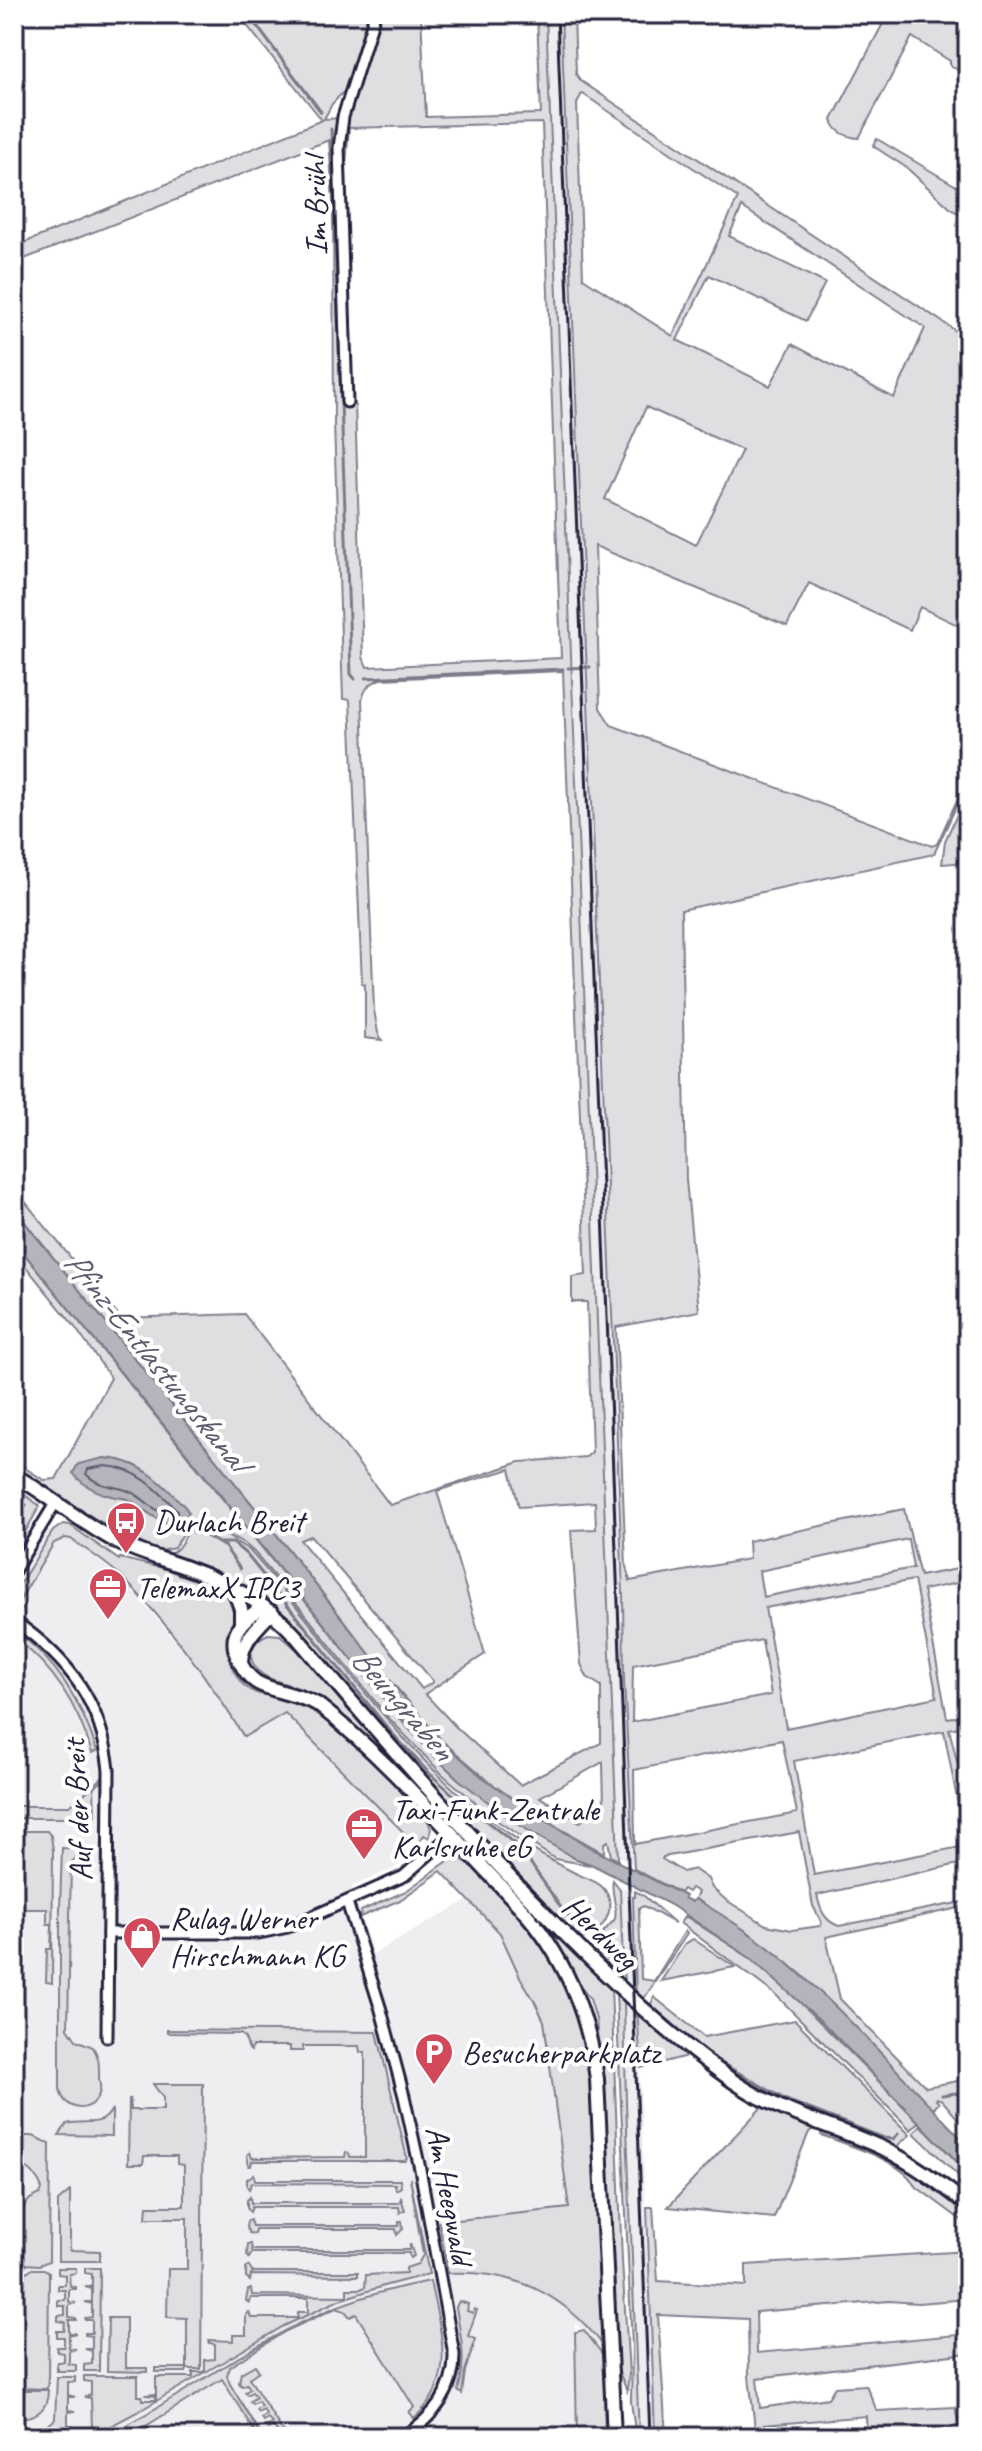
<svg xmlns="http://www.w3.org/2000/svg" width="982" height="2451" font-family="Caveat,sans-serif">
  <rect width="100%" height="100%" fill="#fff"/>
  <filter id="ink" filterUnits="userSpaceOnUse"><feTurbulence type="fractalNoise" baseFrequency=".0125" numOctaves="2"/><feDisplacementMap in="SourceGraphic" scale="16" xChannelSelector="R" yChannelSelector="G"/><feConvolveMatrix kernelMatrix="1 2 1 2 8 2 1 2 1" color-interpolation-filters="sRGB"/></filter>
  <g filter="url(#ink)">
    <g fill="#eeeef1">
      <polygon points="546,14 561,14 564,76 632,1863 619,1856 618,1852 611,1723 593,1265 593,1224 573,671 566,547"/>
      <polygon points="14,1518 71,1539 124,1580 201,1671 244,1737 285,1713 417,1846 395,1868 351,1887 373,1954 468,1900 500,1933 520,1977 544,2021 569,2208 576,2314 603,2345 603,2355 575,2322 577,2437 14,2437"/>
      <polygon points="620,1887 633,1892 636,1998 624,1986"/>
      <polygon points="624,2000 637,2010 655,2437 639,2437 626,2103"/>
    </g>
    <g fill="#dfdfe2" stroke="#80808e" stroke-width="2" fill-rule="evenodd">
      <path d="M238,14H371L345,90L332,104L324,119L345,118L378,14H421L426,117L541,114L537,14H546L618,1860L611,1856L608,1841L604,1843V1853L536,1815L502,1792L442,1741L393,1684L284,1544L14,1209V1188L120,1318L244,1314L390,1505L520,1462L586,1457L592,1452L587,1302H572V1277L586,1275L563,671L380,679C369,684 365,688 362,700L374,1010L378,1033L382,1040L365,1038V984L362,983L350,700L343,699L334,423L333,202L329,140L14,263V247L322,120ZM542,123L561,658L367,667L363,657L355,403L345,400L341,277H349L345,178L349,128ZM510,1469L519,1507L595,1502L596,1529L571,1530L581,1664L587,1677L601,1686V1743L520,1785L456,1727L425,1694L485,1654L437,1491ZM311,1536L433,1681V1682L422,1689L300,1540ZM603,1762L604,1806L580,1822L540,1797Z"/>
      <path d="M561,14H574L576,74L581,81L968,339V630L920,607L910,630L809,583L787,626L595,546L600,708L611,725L932,846L937,844L968,776V781L934,854L681,910L686,1180L699,1311L616,1327L626,1566L630,1581L749,1559L748,1541L904,1509L920,1576L968,1567V1581L923,1590L947,1718L968,1715V1725L949,1729L957,1761L968,1760V1772L960,1774L968,1815V1862L817,1895C820,1909 824,1921 839,1926L968,1901V1906L826,1937L840,1999L926,2087L968,2079V2131L942,2100L937,2098L936,2100L939,2103L933,2109L802,1975L748,1932L695,1899L698,1892L691,1888L688,1892L683,1889L680,1893L634,1869L624,1681L623,1594ZM583,94L738,198L673,336L583,278L577,104L581,95ZM742,207L925,328L894,398L792,344L770,386L677,340L709,275L806,321L825,283L729,236ZM646,407L742,450L696,545L605,499ZM908,1539L913,1568L763,1597L759,1571ZM914,1580L937,1697L786,1728L765,1608ZM762,1640L771,1695L632,1722L633,1665ZM944,1731L966,1846L814,1875L794,1761ZM782,1740L797,1813L635,1844L634,1770ZM799,1832L813,1906L822,1923L820,1926L792,1930L766,1925L726,1900L712,1888L708,1879L694,1869L683,1872L662,1859L663,1857Z"/>
      <path d="M888,14H947L968,28V77L950,65V61L912,37L859,138C847,137 835,132 832,120Z"/>
      <polygon points="877,139 968,193 968,220 950,208 907,168 873,146"/>
      <polygon points="14,786 23,1051 17,1051 14,970"/>
      <polygon points="968,790 968,862 942,864 945,841"/>
      <path d="M14,1241L405,1725C463,1786 517,1828 590,1865L555,1859L496,1820L442,1774L386,1715L305,1614L255,1553L245,1544L228,1534L197,1523L188,1526L174,1548L157,1552L126,1534L127,1532L123,1529L122,1531L99,1521L80,1509L78,1510L14,1469V1461L44,1480L56,1479L111,1378L72,1323L14,1252Z"/>
      <polygon points="14,1487 40,1506 14,1551 14,1524 17,1520 14,1518"/>
      <path d="M63,1524L70,1525L119,1560L120,1558L156,1567L159,1565L176,1570L177,1574C202,1582 217,1586 237,1604C240,1633 218,1651 240,1681C251,1696 268,1695 284,1699C294,1701 304,1706 312,1710C333,1720 425,1806 430,1826C432,1831 430,1833 429,1838L424,1835L417,1846L285,1713L244,1737C210,1681 171,1627 125,1580C109,1564 89,1552 71,1539L65,1538L54,1543L21,1598L19,1606L23,1611L14,1606V1593L53,1531Z"/>
      <path d="M196,1526L227,1536L249,1550C325,1635 385,1732 473,1806C504,1832 540,1856 575,1873C585,1878 601,1882 606,1892C618,1912 598,1939 577,1939L537,1900L397,1747L288,1620L268,1602L224,1576L163,1556C185,1551 180,1535 196,1526Z"/>
      <path d="M14,1630C57,1661 81,1701 97,1751L92,1753C77,1704 54,1668 14,1637Z"/>
      <path d="M268,1634L280,1635L302,1654L350,1712L354,1710L407,1775L403,1778C377,1753 336,1706 306,1691C291,1683 266,1682 256,1668C245,1654 254,1640 268,1634Z"/>
      <polygon points="102,1778 102,1781 94,1788 95,1815 89,1818 14,1818 14,1806 70,1806"/>
      <polygon points="14,1831 47,1831 51,1836 53,1850 52,1983 46,1982 47,1949 51,1949 52,1924 47,1924 47,1909 14,1909"/>
      <path d="M62,1848L81,1849V1853L71,1863L68,2028L76,2040L93,2047C100,2058 99,2067 99,2078C99,2083 101,2084 100,2090C96,2114 64,2114 60,2089V1908Z"/>
      <path d="M450,1854C472,1861 490,1884 505,1901C531,1928 552,1955 568,1990C596,2048 594,2117 597,2181C599,2235 601,2290 603,2345C562,2293 514,2270 448,2273L439,2222L569,2208L544,2021L534,2000L520,1977L500,1933L441,1871L400,1900L360,1917L361,1911L406,1891L448,1861L444,1855Z"/>
      <path d="M613,1880L620,1889L624,1986L590,1952V1947L615,1919C618,1906 610,1890 613,1880Z"/>
      <polygon points="635,1891 644,1896 675,1923 644,1906 639,1908 641,1979 654,1981 685,1931 687,1934 641,2003 636,1998 633,1897 635,1897"/>
      <polygon points="685,1916 750,1958 792,1994 919,2122 911,2130 776,1995 680,1923"/>
      <polygon points="553,1929 611,1987 622,2261 629,2374 627,2391 613,2358 601,2081 596,2019 590,1999 573,1977 547,1933"/>
      <polygon points="693,1939 735,1967 661,1981 685,1944"/>
      <polygon points="616,1994 624,2000 626,2103 639,2437 636,2437 631,2402 632,2347"/>
      <polygon points="654,1997 704,2037 795,2020 910,2135 899,2144 897,2150 919,2165 800,2112 740,2082 649,2009"/>
      <polygon points="637,2010 759,2103 811,2127 812,2130 809,2132 774,2218 668,2207 761,2108 721,2082 687,2056 641,2068"/>
      <path d="M167,2030L377,2032L407,2158L405,2161H252L251,2166H249L247,2155L250,2152L252,2158L345,2157L346,2152L349,2153L350,2157H365V2052H360L359,2046H303V2051H290V2046H252L251,2051C245,2047 249,2038 240,2034L167,2033Z"/>
      <polygon points="153,2084 203,2084 201,2369 187,2369 186,2372 156,2372 156,2368 187,2368 187,2318 167,2317 168,2269 187,2269 187,2218 146,2218 147,2206 184,2206 184,2165 177,2164 177,2156 144,2156 143,2164 128,2164 129,2099 130,2099 131,2110 163,2110 163,2098"/>
      <path d="M112,2109V2136L59,2135L67,2124C85,2119 102,2129 112,2109Z"/>
      <polygon points="921,2125 968,2173 968,2185 914,2133"/>
      <path d="M822,2132C877,2141 925,2180 968,2212V2225L914,2185C904,2161 845,2144 821,2135Z"/>
      <path d="M21,2136H33L50,2144L49,2261L39,2265L26,2264L14,2242V2218L30,2199L40,2194L42,2189C32,2161 11,2172 21,2136Z"/>
      <polygon points="254,2174 255,2180 400,2180 401,2187 396,2190 395,2184 252,2183 249,2189 247,2186 247,2179"/>
      <path d="M410,2178L429,2274L387,2285L339,2300L284,2326L141,2410L90,2437H27C35,2427 47,2429 55,2419L57,2377H75V2382H68V2395L75,2397H68V2410L75,2411L68,2412V2426L74,2427L75,2430H83L84,2428L92,2427L91,2398L84,2397L91,2395V2382L84,2381V2376H138V2396H142L143,2400H156V2396L145,2395L156,2394V2377H193V2372H205V2360L215,2359V2344L209,2343V2340L233,2341V2335H246V2315L249,2312L251,2318H298V2312H308V2298H251L250,2303L246,2301L248,2290L251,2289L252,2295L347,2296V2289H361L365,2287L366,2275L406,2273V2268L418,2264L423,2255Z"/>
      <polygon points="70,2191 70,2250 100,2251 100,2261 58,2261 58,2201"/>
      <polygon points="250,2197 251,2203 399,2203 401,2198 405,2210 400,2213 399,2207 252,2207 250,2212 247,2208 247,2200"/>
      <polygon points="647,2207 653,2207 658,2281 746,2286 746,2265 968,2251 968,2299 918,2303 889,2301 756,2312 757,2353 968,2334 968,2353 757,2378 760,2408 828,2398 835,2387 866,2385 877,2411 955,2407 962,2437 953,2437 951,2428 867,2437 866,2416 764,2425 765,2437 756,2437 749,2376 748,2319 658,2315 666,2437 655,2437"/>
      <polygon points="250,2220 252,2226 399,2226 399,2221 402,2221 403,2229 397,2235 396,2229 255,2229 254,2234 249,2233 246,2227 247,2221"/>
      <polygon points="248,2244 251,2244 252,2250 409,2250 410,2244 414,2256 410,2258 409,2253 252,2253 249,2258 247,2255"/>
      <polygon points="249,2266 252,2272 358,2272 358,2276 251,2275 250,2281 246,2278 246,2269"/>
      <polygon points="58,2268 76,2268 76,2273 69,2274 70,2286 76,2287 76,2289 69,2289 69,2302 76,2303 69,2305 69,2317 76,2318 76,2320 69,2320 69,2333 76,2333 69,2335 69,2348 76,2349 69,2351 69,2364 76,2365 76,2371 57,2371 57,2362 64,2362 64,2353 57,2352 57,2347 64,2347 64,2337 57,2337 57,2331 64,2331 65,2322 58,2321 58,2316 65,2315 65,2306 58,2306 58,2300 65,2300 65,2290 58,2290 58,2285 65,2285 65,2275 58,2274"/>
      <polygon points="85,2268 100,2268 99,2371 84,2371 84,2365 92,2364 92,2351 85,2349 92,2349 92,2336 85,2335 85,2333 92,2333 92,2320 85,2320 85,2318 92,2317 92,2304 85,2302 92,2302 92,2289 85,2287 92,2287 92,2274 85,2273"/>
      <polygon points="31,2269 44,2269 49,2272 48,2386 46,2389 20,2388 22,2379 14,2370 14,2311 20,2301 21,2276"/>
      <path d="M430,2281C440,2331 459,2380 414,2418L409,2412L414,2407L356,2314L350,2317L345,2311L336,2308L286,2331L229,2367L227,2376L230,2384L262,2437H258L222,2379L128,2437H105C180,2398 247,2346 324,2312C358,2297 394,2288 430,2281Z"/>
      <path d="M459,2301L468,2304L467,2311L473,2313L474,2309L477,2310L468,2336L476,2339L465,2371L462,2394L458,2391C467,2359 461,2339 456,2307Z"/>
      <polygon points="108,2318 126,2318 126,2368 147,2368 147,2372 107,2371"/>
      <polygon points="584,2330 603,2355 605,2437 577,2437 575,2332"/>
      <polygon points="255,2365 259,2371 249,2378 285,2435 273,2437 272,2435 277,2431 273,2426 268,2429 266,2427 272,2423 268,2418 263,2421 261,2418 266,2414 263,2409 258,2412 256,2409 261,2406 258,2401 252,2404 250,2401 256,2397 252,2392 247,2395 245,2392 250,2389 247,2384 242,2386 239,2383 241,2373"/>
      <path d="M18,2390H48C48,2412 35,2418 14,2418V2392Z"/>
    </g>
    <g fill="#b4b4bc" stroke="#7a7a88" stroke-width="2">
      <path d="M14,1209L284,1544L393,1684L442,1741L481,1776L536,1815L593,1849L685,1896L684,1898L692,1902L694,1899L701,1902C736,1923 770,1946 800,1974C860,2026 912,2089 968,2145V2173L822,2022L750,1958L671,1905L593,1865L574,1858L514,1822L458,1779L432,1754L365,1676L275,1562L14,1241Z"/>
      <path d="M104,1458C140,1459 163,1483 186,1508L189,1513C171,1539 148,1510 129,1500C124,1497 117,1498 111,1496C96,1492 82,1485 73,1473L78,1464Z"/>
    </g>
    <g fill="none" stroke-linecap="round" stroke-linejoin="round">
      <path stroke="#5c5c6f" stroke-width="2" d="M105,1466C136,1467 157,1489 177,1510V1515C160,1519 147,1500 133,1493C117,1484 102,1490 86,1474L88,1469Z"/>
      <g stroke="#7a7a88" stroke-width="3">
        <polyline points="248,14 321,112"/>
        <polyline points="331,129 351,674 355,679"/>
        <polyline points="568,668 590,667"/>
        <polyline points="366,678 563,669"/>
        <polyline points="14,1500 26,1505"/>
        <polyline points="194,1533 204,1535"/>
        <polyline points="203,1534 225,1547 240,1569"/>
        <polyline points="220,1543 233,1543 246,1554 390,1731 429,1773 456,1797 520,1848 562,1909 585,1935"/>
        <polyline points="599,1949 619,1968"/>
        <polyline points="653,2007 705,2053"/>
        <polyline points="711,2057 786,2100 884,2138 893,2139 898,2134"/>
        <polyline points="942,2095 956,2093 968,2103"/>
      </g>
      <defs>
        <g id="street">
          <polyline points="957,14 968,22"/>
          <polyline points="347,402 339,148 343,117 375,14"/>
          <polyline points="14,1571 56,1502"/>
          <path d="M14,1621C69,1659 102,1703 109,1770L107,2037"/>
          <path d="M347,1902L381,2010L404,2096L420,2169L454,2354C455,2391 433,2418 402,2437"/>
          <polyline points="108,1933 259,1933 288,1927 404,1876 452,1834"/>
        </g>
        <g id="secondary">
          <path d="M14,1475C49,1495 81,1523 117,1542C140,1553 163,1559 187,1568C228,1583 265,1602 295,1635C380,1736 467,1835 560,1929C614,1983 670,2037 733,2081C779,2113 832,2125 882,2148C913,2163 941,2184 968,2205"/>
          <polyline points="233,1587 241,1609 241,1624"/>
          <path d="M264,1607C240,1619 226,1636 240,1662C245,1672 251,1681 262,1685C280,1693 299,1695 317,1704C376,1750 428,1808 479,1863C505,1891 534,1918 554,1952C578,1991 591,2034 597,2079L614,2437"/>
          <path d="M241,1662C242,1640 257,1628 272,1612"/>
        </g>
      </defs>
      <use href="#street" stroke="#22223b" stroke-width="15"/>
      <use href="#secondary" stroke="#22223b" stroke-width="18"/>
      <use href="#street" stroke="#fff" stroke-width="9"/>
      <use href="#secondary" stroke="#fff" stroke-width="12"/>
      <polyline stroke="#22223b" stroke-width="3" points="557,14 650,2437"/>
    </g>
  </g>
  <defs>
    <symbol id="bus-pin" viewBox="-11 -11 22 30"><path d="M0 17L-7.5 6A9.5 9.5 0 1 1 7.5 6Z" fill="#d1495b" stroke="#fff"/><path d="M-5-6H5V4H4V6H2V4H-2V6H-4V4H-5ZM-3.5-4V0h7V-4ZM-3.5 1.2v1.5H-2V1.2ZM2 1.2v1.5H3.5V1.2Z" fill="#fff"/></symbol>
    <symbol id="office-pin" viewBox="-11 -11 22 30"><path d="M0 17L-7.5 6A9.5 9.5 0 1 1 7.5 6Z" fill="#d1495b" stroke="#fff"/><path d="M-6-3h4V-5.5h4V-3h4V5H-6ZM-1-4.5V-3h2v-1.5ZM-6 0V1H6V0Z" fill="#fff"/></symbol>
    <symbol id="shop-pin" viewBox="-11 -11 22 30"><path d="M0 17L-7.5 6A9.5 9.5 0 1 1 7.5 6Z" fill="#d1495b" stroke="#fff"/><path d="M-5-2.5h2.3a2.7 3.5 0 0 1 5.4 0H5L5.5 6h-11ZM-1.5-2.5h3a1.5 2.3 0 0 0-3 0Z" fill="#fff"/></symbol>
    <symbol id="parking-pin" viewBox="-11 -11 22 30"><path d="M0 17L-7.5 6A9.5 9.5 0 1 1 7.5 6Z" fill="#d1495b" stroke="#fff"/><path d="M-3.5-5.5H1a3.5 3.5 0 0 1 0 7H-1V5.5H-3.5ZM-1-3.4V-.6H.8a1.4 1.4 0 0 0 0-2.8Z" fill="#fff"/></symbol>
  </defs>
  <g fill-rule="evenodd">
    <use href="#bus-pin" x="104" y="1499" width="44" height="60"/>
    <use href="#office-pin" x="86" y="1565" width="44" height="60"/>
    <use href="#office-pin" x="342" y="1805" width="44" height="60"/>
    <use href="#shop-pin" x="120" y="1914" width="44" height="60"/>
    <use href="#parking-pin" x="412" y="2030" width="44" height="60"/>
  </g>
  <g text-anchor="middle" stroke-width="8" stroke-linejoin="round" paint-order="stroke">
    <g font-size="32" fill="#22223b" stroke="#fff">
      <text transform="translate(315 206) rotate(-91)" y="11">Im Brühl</text>
      <text transform="translate(77 1810) rotate(-93)" y="11">Auf der Breit</text>
      <text transform="translate(601 1932) rotate(44)" y="11">Herdweg</text>
      <text transform="translate(450 2195) rotate(79)" y="11">Am Heegwald</text>
    </g>
    <g font-size="32" fill="#22223b" stroke="#fff" text-anchor="start">
      <text x="154" y="1532">Durlach Breit</text>
      <text x="136" y="1598">TelemaxX IPC3</text>
      <text x="392" y="1820">Taxi-Funk-Zentrale<tspan x="392" dy="37">Karlsruhe eG</tspan></text>
      <text x="170" y="1929">Rulag Werner<tspan x="170" dy="37">Hirschmann KG</tspan></text>
      <text x="462" y="2063">Besucherparkplatz</text>
    </g>
    <g font-size="34" font-style="italic" fill="#5c5c6f" stroke="#fff">
      <text transform="translate(157 1360) rotate(51)" y="12">Pfinz-Entlastungskanal</text>
      <text transform="translate(404 1703) rotate(49)" y="12">Beungraben</text>
    </g>
  </g>
  <rect width="982" height="2451" fill="none" stroke="#fff" stroke-width="48"/>
  <rect x="24" y="24" width="934" height="2403" fill="none" stroke="#22223b" stroke-width="3" filter="url(#ink)"/>
</svg>
